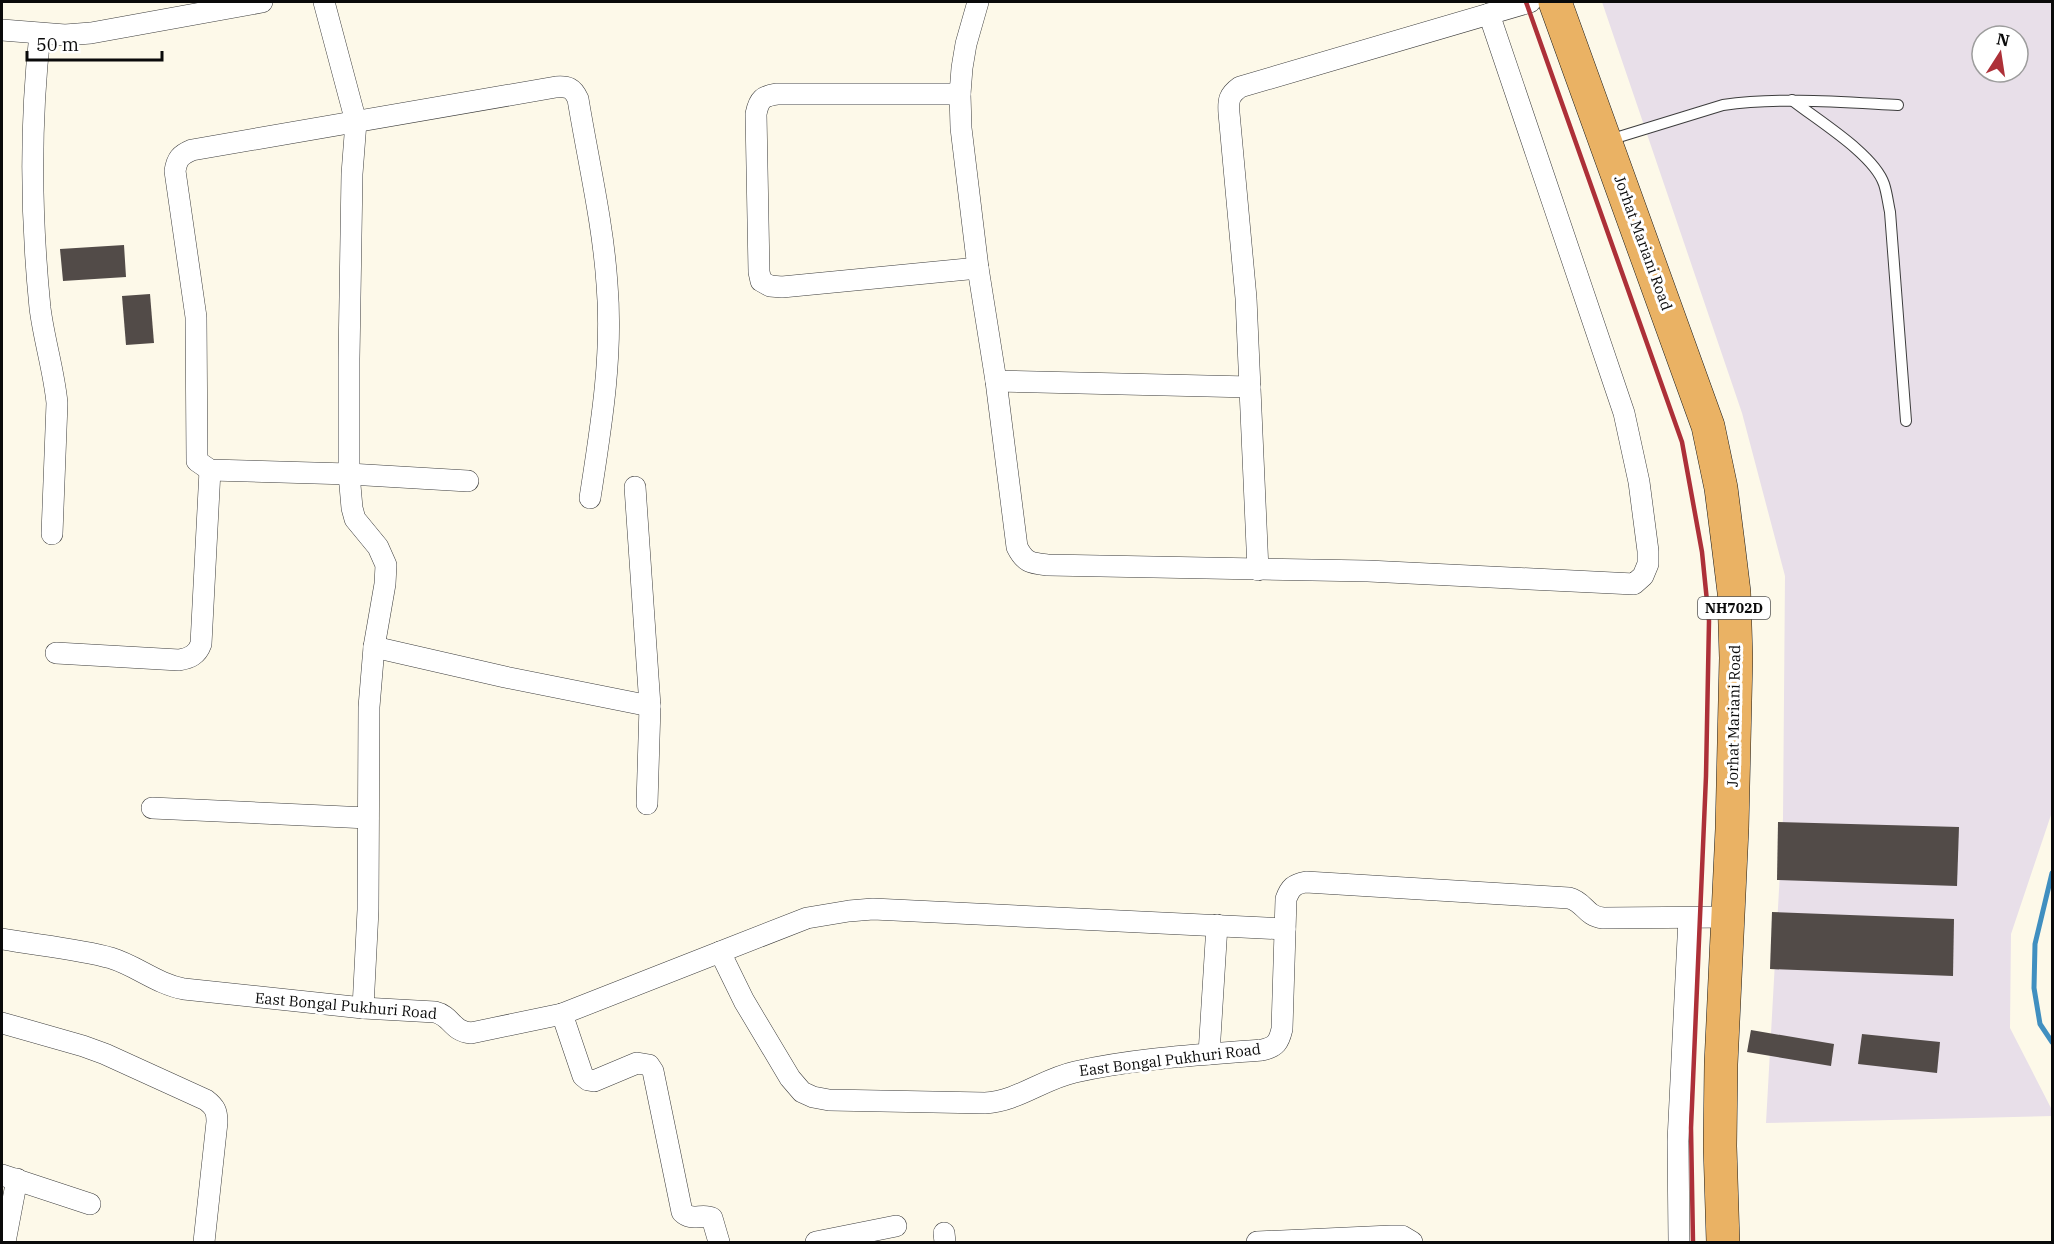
<svg xmlns="http://www.w3.org/2000/svg" width="2054" height="1244" font-family="'IBM Plex Serif',serif">
  <rect width="100%" height="100%" fill="#fdf9e9"/>
  <path fill="#e8dfe9" fill-rule="evenodd" d="M1602,2H2052V812L2011,934L2010,1028L2052,1110V1116L1766,1123L1783,818L1785,576L1742,413ZM1982,36H2018V72H1982Z"/>
  <g fill="none" stroke-linecap="round" stroke-linejoin="round">
    <polyline stroke="#408fc0" stroke-width="5" points="2052,873 2035,944 2034,988 2040,1024 2052,1042"/>
  </g>
  <g fill="#524b48">
    <polygon points="124,245 126,277 63,281 60,249"/>
    <polygon points="150,294 154,343 126,345 122,296"/>
    <polygon points="1778,822 1959,827 1957,886 1777,880"/>
    <polygon points="1772,912 1954,919 1953,976 1770,969"/>
    <polygon points="1751,1030 1834,1044 1831,1066 1747,1052"/>
    <polygon points="1862,1034 1940,1042 1937,1073 1858,1064"/>
  </g>
  <g fill="none" stroke-linecap="round" stroke-linejoin="round">
    <defs>
      <g id="service">
        <path d="M1792,100C1817,120 1874,154 1884,184C1887,193 1888,203 1890,212L1906,421"/>
        <path d="M1609,140L1723,105C1781,97 1840,102 1898,105"/>
      </g>
      <g id="minor">
        <polyline points="324,2 356,122 352,174 349,359 349,474 352,508 355,519 378,547 386,565 385,584 374,647 369,707 368,910 363,1008"/>
        <path d="M978,2L966,44L962,68L960,94L961,128L978,268L996,381L1017,547C1025,563 1031,563 1048,565L1368,571L1634,584L1643,576L1648,564V551L1639,482L1624,413L1489,14"/>
        <polyline points="2,30 65,35 91,33 262,2"/>
        <path d="M40,34C30,123 31,218 40,308C44,340 54,371 57,403L52,534"/>
        <path d="M960,94H777C763,96 759,99 756,114L759,272L761,281L770,286L782,287L978,268"/>
        <polyline points="996,381 1250,387"/>
        <path d="M468,481L349,474L210,470L197,461L196,317L175,171C177,159 180,155 192,150L556,87C568,86 573,88 578,99C588,160 603,223 607,284C613,356 601,427 590,498"/>
        <polyline points="635,487 650,706 647,804"/>
        <path d="M1258,570L1246,298L1229,113C1228,100 1229,95 1240,87L1530,2"/>
        <polyline points="374,647 505,677 650,706"/>
        <path d="M56,653L179,660C190,658 197,655 201,644L210,470"/>
        <polyline points="152,808 368,818"/>
        <path d="M2,939C36,945 79,949 111,958C137,966 157,984 184,989L363,1008L435,1012C452,1016 451,1031 471,1033L562,1014L720,952L744,1001L790,1078L802,1092L813,1097L829,1100L985,1103C1018,1101 1043,1079 1075,1072C1136,1058 1200,1055 1262,1050C1276,1047 1279,1042 1282,1029L1286,899C1290,888 1294,884 1306,882L1569,898C1585,902 1585,916 1603,918L1727,917"/>
        <polyline points="720,952 807,918 849,911 873,909 1285,929"/>
        <path d="M562,1014L583,1076L588,1080L594,1081L637,1063L649,1065L653,1071L682,1212C692,1222 702,1213 712,1218L719,1242"/>
        <path d="M2,1023L83,1046L105,1054L206,1100C215,1107 217,1111 217,1122L204,1242"/>
        <polyline points="1209,1054 1217,925"/>
        <polyline points="2,1175 90,1204"/>
        <polyline points="944,1233 945,1242"/>
        <polyline points="5,1242 17,1179"/>
        <polyline points="816,1242 896,1226"/>
        <polyline points="1257,1242 1391,1236 1402,1236 1412,1242"/>
        <polyline points="1679,1242 1678,1141 1689,918"/>
      </g>
      <polyline id="trunk" points="1555,2 1708,426 1721,488 1728,543 1734,592 1736,658 1732,829 1721,1064 1720,1146 1723,1242"/>
    </defs>
    <use href="#service" stroke="#3d3d3d" stroke-width="12"/>
    <use href="#minor" stroke="#3d3d3d" stroke-width="22"/>
    <use href="#trunk" stroke="#1b1b1b" stroke-width="34"/>
    <use href="#service" stroke="#fff" stroke-width="10"/>
    <use href="#minor" stroke="#fff" stroke-width="21"/>
    <use href="#trunk" stroke="#eab264" stroke-width="33"/>
    <polyline stroke="#ad3038" stroke-width="4.5" points="1526,2 1682,442 1702,552 1709,621 1706,776 1691,1128 1693,1242"/>
  </g>
  <g text-anchor="middle" stroke-width="6" stroke-linejoin="round" paint-order="stroke">
    <rect fill="#fff" stroke="#545454" stroke-width="1.5" x="1698" y="597" width="72" height="22" rx="4.5"/>
    <g font-size="14" font-weight="bold" fill="#0a0a0a">
      <text x="1734" y="613">NH702D</text>
    </g>
    <g font-size="15" fill="#0a0a0a" stroke="#fff">
      <text transform="translate(1643 243) rotate(70)" y="5">Jorhat Mariani Road</text>
      <text transform="translate(1734 716) rotate(-89)" y="5">Jorhat Mariani Road</text>
      <text transform="translate(346 1006) rotate(5)" y="5">East Bongal Pukhuri Road</text>
      <text transform="translate(1170 1060) rotate(-7)" y="5">East Bongal Pukhuri Road</text>
    </g>
  </g>
  <rect width="2054" height="1244" fill="none" stroke="#0a0a0a" stroke-width="6"/>
  <g transform="translate(2000 54) rotate(12)"><circle r="28" fill="#ffffff" stroke="#9d9d9d" stroke-width="1.5"/>
  <path d="M0-4.5L10 22L0 15L-10 22Z" fill="#ad3038"/>
  <text y="-9" font-size="16" font-weight="bold" text-anchor="middle" fill="#0a0a0a">N</text>
  </g>
  <path d="M27 51v9h135v-9" fill="none" stroke="#0a0a0a" stroke-width="3"/>
  <text x="36" y="51" font-size="18" fill="#0a0a0a" stroke="#ffffff" stroke-width="4.5" paint-order="stroke">50 m</text>
</svg>
